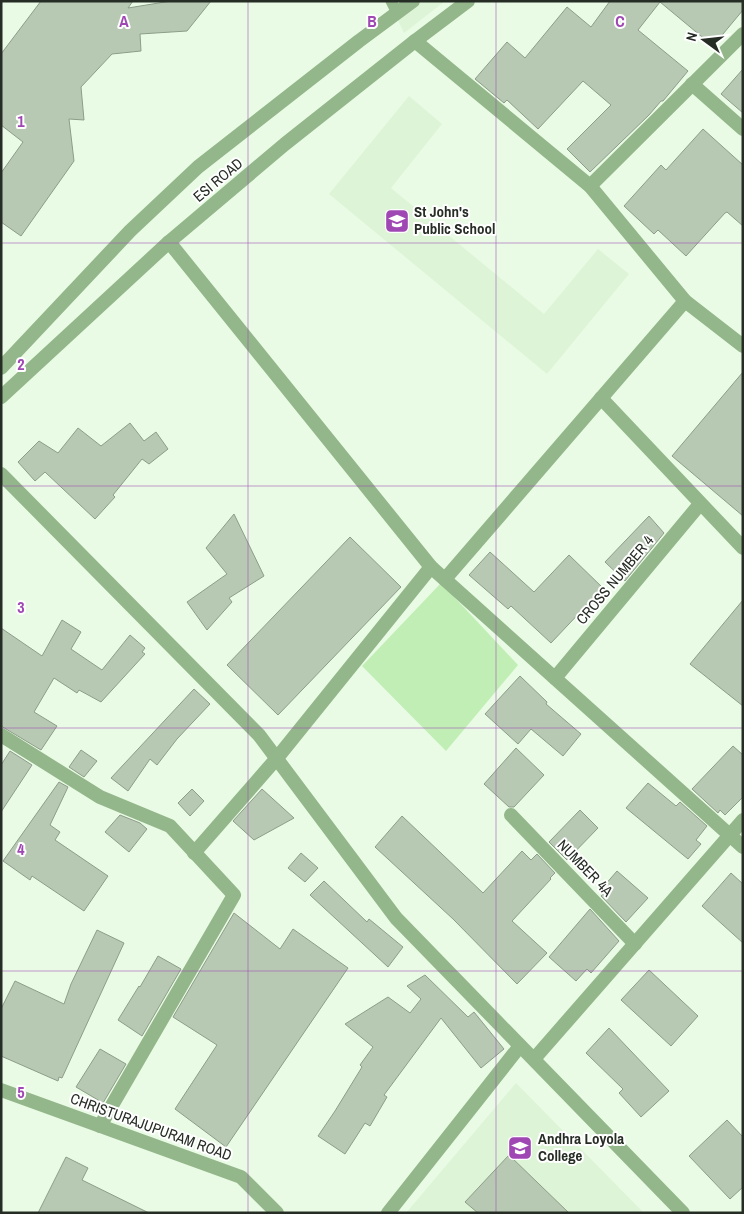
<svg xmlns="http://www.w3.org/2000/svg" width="744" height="1214" font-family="'Archivo Narrow',sans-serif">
  <rect width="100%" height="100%" fill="#e9fbe5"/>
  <g fill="#ddf4d7">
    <polygon points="389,1 445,1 404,33"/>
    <polygon points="409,96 442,124 391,188 544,314 598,249 629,274 547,374 329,194"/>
    <polygon points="516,1083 644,1213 406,1213"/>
  </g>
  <polygon fill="#c1eeb5" points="441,583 518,665 446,751 362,666"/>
  <g fill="#b7c8b3" stroke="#8d9d89">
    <polygon points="41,1 133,1 128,8 171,1 211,1 187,31 140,34 141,51 112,54 81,87 84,120 69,119 74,161 21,236 1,222 1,173 23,142 1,125 1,54"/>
    <polygon points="610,1 743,1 743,10 713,46 660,2 638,30 688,71 663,101 661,101 649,115 590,172 567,149 611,105 583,81 538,129 507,100 504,103 475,79 507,42 525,58 567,7 591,27"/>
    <polygon points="743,69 743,113 721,94"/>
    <polygon points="703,129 743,165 743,226 727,212 725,213 686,256 658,230 654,234 624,206 661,165 666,170"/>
    <polygon points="743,372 743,516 672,456"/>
    <polygon points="130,423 144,441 156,432 168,449 149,464 142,459 113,495 115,497 95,519 45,472 35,481 18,462 39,441 58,453 78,428 101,446"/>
    <polygon points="234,514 264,576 229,598 232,602 207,630 187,602 227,574 206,548"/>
    <polygon points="649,516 664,533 625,581 605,562"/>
    <polygon points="350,537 401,587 278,715 227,665"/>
    <polygon points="490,552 534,592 569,555 603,588 551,643 511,606 508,609 469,575"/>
    <polygon points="743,600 743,706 690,664"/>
    <polygon points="62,620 81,632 71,649 102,670 130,635 145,648 142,652 145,654 101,702 79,690 77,693 54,678 34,712 57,726 41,750 1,726 1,628 42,656"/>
    <polygon points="520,676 547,702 546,704 581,734 563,756 531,729 518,744 485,714"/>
    <polygon points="194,689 210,704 177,739 157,765 150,759 128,791 111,778"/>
    <polygon points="733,746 743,755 743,797 725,815 720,810 718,813 692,789"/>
    <polygon points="516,748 544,775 514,807 509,807 484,784"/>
    <polygon points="81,750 97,761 84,777 69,767"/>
    <polygon points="10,751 32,765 1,812 1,765"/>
    <polygon points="59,782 68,787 50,825 60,832 55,840 108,876 84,911 32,876 30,880 3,861"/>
    <polygon points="648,783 676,806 680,802 707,826 696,840 701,844 688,859 626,808"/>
    <polygon points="192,789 204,801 190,816 178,803"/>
    <polygon points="262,789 294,818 254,840 233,821"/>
    <polygon points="580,810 598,828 567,860 549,842"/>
    <polygon points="120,815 140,823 147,829 129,852 105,832"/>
    <polygon points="402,816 483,893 522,851 531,860 537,854 555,873 550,878 551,879 512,921 547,953 517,984 453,919 375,847"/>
    <polygon points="301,853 318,868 305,882 288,868"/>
    <polygon points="617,871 648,898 626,922 601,896 607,889 604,886"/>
    <polygon points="731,873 743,884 743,943 702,906"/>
    <polygon points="324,881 367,922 369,919 403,947 388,967 310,895"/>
    <polygon points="590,909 619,941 591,973 587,969 576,981 549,957"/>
    <polygon points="234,913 280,949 293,929 348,968 226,1147 175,1109 217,1045 173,1017"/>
    <polygon points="97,930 124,943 62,1078 59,1077 58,1081 1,1056 1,1009 15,981 64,1004 71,984"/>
    <polygon points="158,956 181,969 142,1036 118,1020 139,986 140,987"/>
    <polygon points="649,970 698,1016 671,1046 621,1000"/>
    <polygon points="425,975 468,1017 474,1012 504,1049 481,1068 441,1018 384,1095 387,1097 370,1126 365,1123 345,1154 318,1136 335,1111 362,1067 360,1065 373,1047 345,1024 388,997 410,1013 421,999 407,986"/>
    <polygon points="609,1028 669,1091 641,1117 619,1093 623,1089 586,1053"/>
    <polygon points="100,1049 126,1064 103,1103 76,1087"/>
    <polygon points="727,1120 743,1137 743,1187 730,1199 689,1156"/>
    <polygon points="509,1155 569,1213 478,1213 465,1202"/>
    <polygon points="66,1157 88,1168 82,1180 149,1213 38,1213"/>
  </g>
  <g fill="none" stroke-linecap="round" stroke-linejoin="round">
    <polyline stroke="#93b78a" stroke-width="11" points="391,1 397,13"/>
    <g stroke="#93b78a" stroke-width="14">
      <polyline points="415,41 590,186 685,301 743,346"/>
      <polyline points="692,84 743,129"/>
      <polyline points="590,186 743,34"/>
      <polyline points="169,242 431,567 743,847"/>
      <polyline points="601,398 743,548"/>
      <polyline points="1,474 259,735 396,918 683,1213"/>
      <polyline points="445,579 685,301"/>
      <polyline points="555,678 700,504"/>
      <polyline points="1,735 100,797 170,826 234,895 100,1126"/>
      <polyline points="511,815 635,944"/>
      <polyline points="194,853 277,758 431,567"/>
      <polyline points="534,1059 743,820"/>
      <polyline points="388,1213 520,1046"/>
    </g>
    <g stroke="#93b78a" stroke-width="14">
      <polyline points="1,368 130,231 198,167 359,41 413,1"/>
      <polyline points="1,397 169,242 285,144 415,41 468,1"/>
      <polyline points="1,1090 241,1177 277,1213"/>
    </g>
  </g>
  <path fill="none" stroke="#9f48b4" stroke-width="1" stroke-opacity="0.55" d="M248,1V1213M496,1V1213M1,243H743M1,486H743M1,728H743M1,971H743"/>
  <defs>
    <symbol id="school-square" viewBox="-11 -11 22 22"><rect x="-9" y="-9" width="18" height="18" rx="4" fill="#9f48b4" stroke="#fff"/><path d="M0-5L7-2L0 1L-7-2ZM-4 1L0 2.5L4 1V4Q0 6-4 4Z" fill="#fff"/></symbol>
    <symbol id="university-square" viewBox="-11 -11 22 22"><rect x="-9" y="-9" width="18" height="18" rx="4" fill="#9f48b4" stroke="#fff"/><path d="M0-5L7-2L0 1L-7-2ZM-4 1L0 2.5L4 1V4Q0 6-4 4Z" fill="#fff"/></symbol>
  </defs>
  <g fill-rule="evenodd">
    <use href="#school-square" x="383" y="207" width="28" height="28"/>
    <use href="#university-square" x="506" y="1134" width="28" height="28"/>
  </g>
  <g text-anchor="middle" stroke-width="4" stroke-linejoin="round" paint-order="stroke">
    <g font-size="15" fill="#262d25" stroke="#fff">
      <text transform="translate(218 180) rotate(-40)" y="5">ESI ROAD</text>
      <text transform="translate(615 580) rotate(-50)" y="5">CROSS NUMBER 4</text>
      <text transform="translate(585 868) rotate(46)" y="5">NUMBER 4A</text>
      <text transform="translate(151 1127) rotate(20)" y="5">CHRISTURAJUPURAM ROAD</text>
    </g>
    <g font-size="15" font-weight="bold" fill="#262d25" stroke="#fff" text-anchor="start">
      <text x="414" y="217">St John's<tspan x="414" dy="17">Public School</tspan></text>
      <text x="538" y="1144">Andhra Loyola<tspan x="538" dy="17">College</tspan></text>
    </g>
  </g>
  <g font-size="16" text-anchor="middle" font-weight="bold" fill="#9f48b4" stroke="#fff" stroke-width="4" stroke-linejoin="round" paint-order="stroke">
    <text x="124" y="27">A</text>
    <text x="372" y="27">B</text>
    <text x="620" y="27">C</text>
    <text x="21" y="127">1</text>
    <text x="21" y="370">2</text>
    <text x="21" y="613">3</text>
    <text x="21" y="855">4</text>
    <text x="21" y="1098">5</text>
  </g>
  <rect width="744" height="1214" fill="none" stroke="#262d25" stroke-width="5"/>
  <g transform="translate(704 40) rotate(285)" stroke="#ffffff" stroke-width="4" paint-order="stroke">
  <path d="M0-4L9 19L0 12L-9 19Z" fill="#262d25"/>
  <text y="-8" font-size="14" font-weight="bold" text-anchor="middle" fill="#262d25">N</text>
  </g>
</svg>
